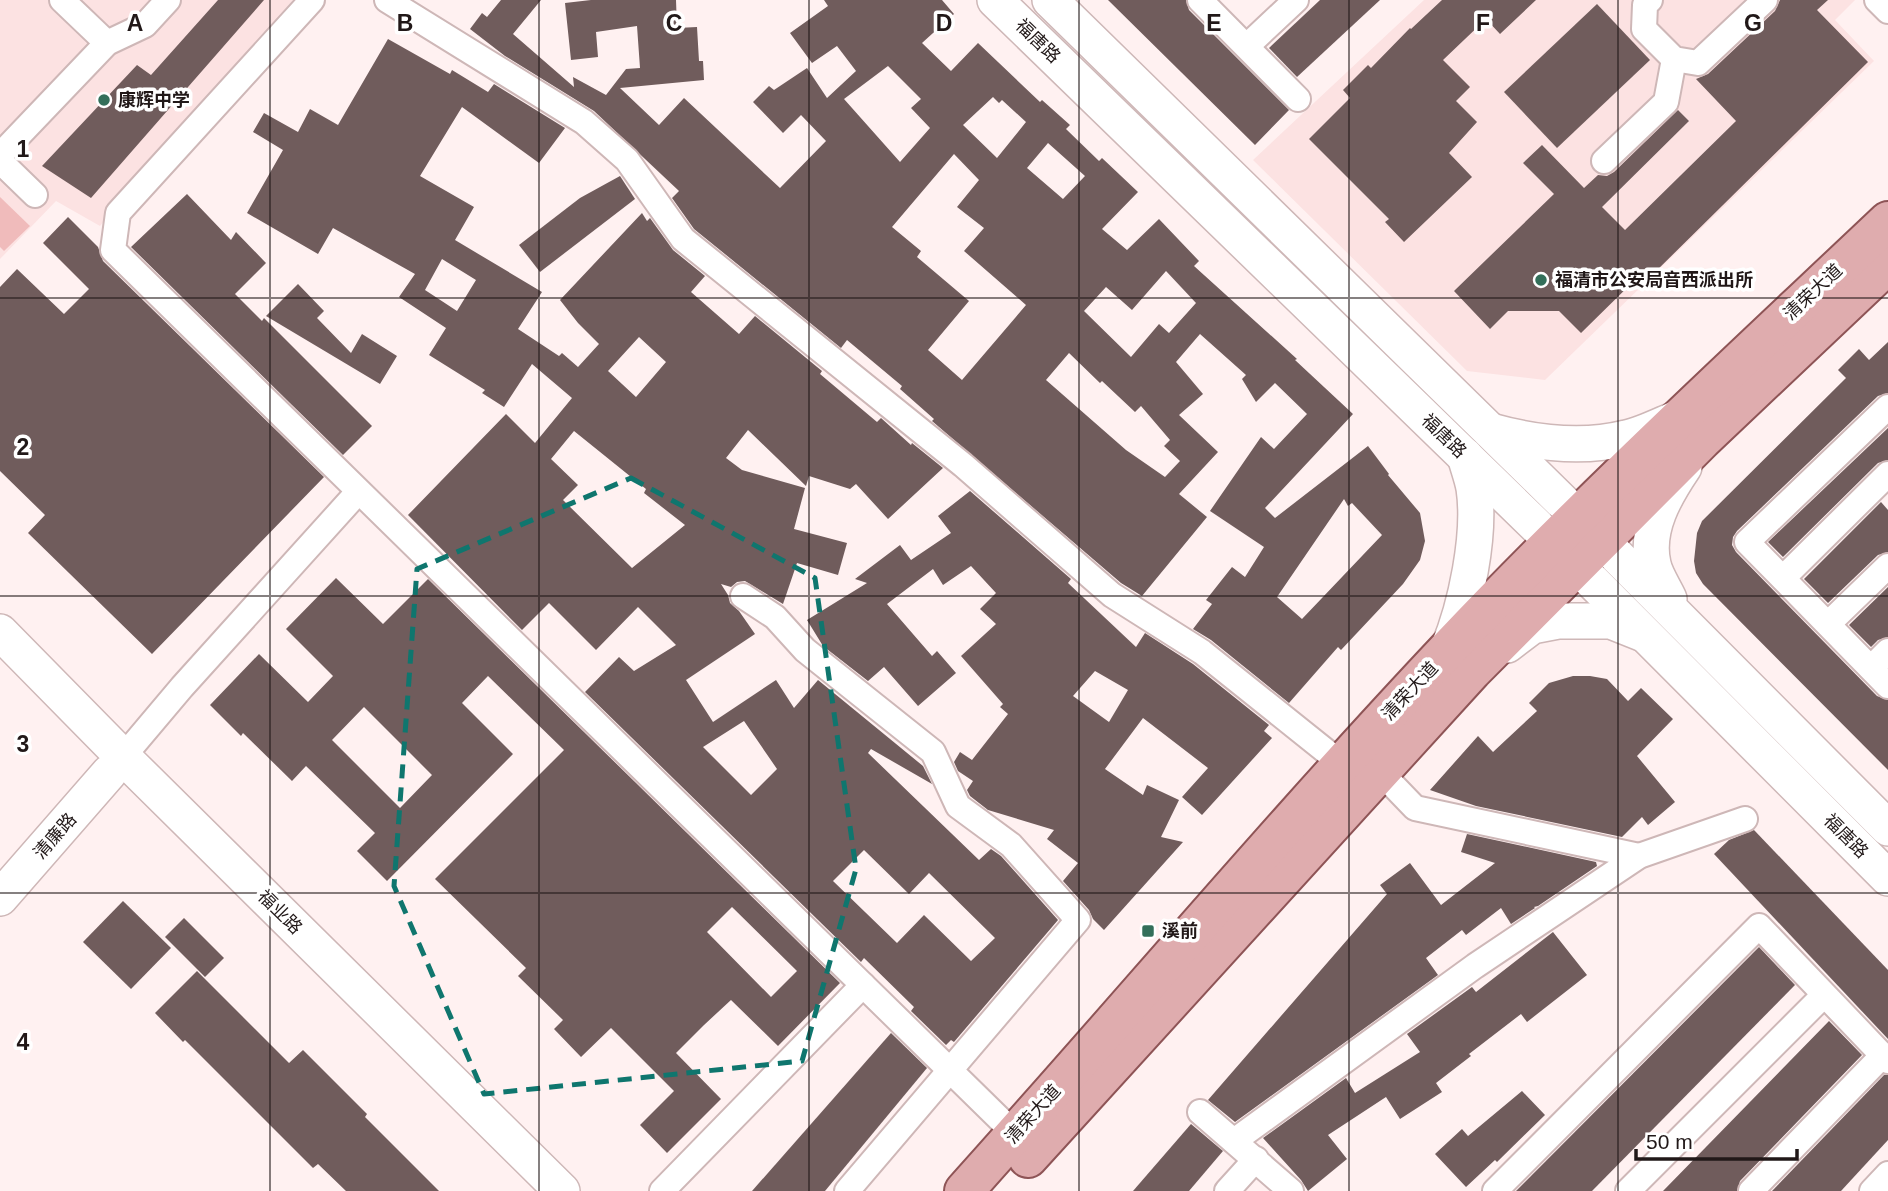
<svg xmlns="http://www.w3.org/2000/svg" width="1888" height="1191" font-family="Helvetica,'Noto Sans SC',sans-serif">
  <rect width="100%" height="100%" fill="#fff1f1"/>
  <g fill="#fce2e2">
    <polygon points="0,0 293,0 100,226 56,201 0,259"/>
    <polygon points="1424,0 1855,0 1835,20 1874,61 1545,380 1467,371 1253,160"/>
  </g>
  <polygon fill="#f0bbbb" points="0,197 30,226 4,251 0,247"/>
  <g fill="#705c5c" fill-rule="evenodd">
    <polygon points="218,0 264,0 91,198 42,166 137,65 151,75"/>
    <path d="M501,0H541L513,34L574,87L573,77L606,95L626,69L640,68L637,26L596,32L598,57L571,60L565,3L591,0H676L677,28L697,27L699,61H703L704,80L620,88L659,125L684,98L780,188L826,141L801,115L783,133L753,102L769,86L774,90L807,68L827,98L856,71L837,46L812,63L790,33L828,6L824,0H942L954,14L922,43L951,71L978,43L1040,102L1042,100L1070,125L1066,129L1099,161L1102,158L1138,192L1102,229L1127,250L1159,219L1199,261L1194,266L1297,359L1295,360L1353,414L1265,508L1275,518L1368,446L1389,474L1388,475L1420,513L1425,541L1420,560L1403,584L1341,650L1338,647L1289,703L1211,640L1193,629L1212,604L1206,600L1232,567L1245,577L1264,547L1210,511L1261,437L1274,449L1307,414L1275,383L1256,402L1242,379L1246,375L1200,334L1176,362L1203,394L1179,415L1218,452L1179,494L1207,517L1142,596L1121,583L932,421L934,419L900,389L902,386L847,340L841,348L694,229L672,198L679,191L594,111L505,56L470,29L482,13L487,17ZM888,66L921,99L911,108L930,128L900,162L844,99ZM993,97L999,103L1002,100L1026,122L997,158L963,125ZM1048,143L1085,176L1063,199L1027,168ZM954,154L979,180L957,207L984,228L964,251L1026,305L962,380L928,350L969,301L917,257L921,251L892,227ZM1166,271L1196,303L1169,333L1159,324L1131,357L1084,311L1106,287L1132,310ZM1069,353L1100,383L1102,381L1135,412L1141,406L1170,440L1164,446L1180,461L1165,477L1126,450L1046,380ZM1344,499L1348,506L1352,503L1382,535L1302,619L1277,597Z"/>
    <polygon points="1108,0 1186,0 1189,10 1289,110 1255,145"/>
    <polygon points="1320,0 1380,0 1297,77 1269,48"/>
    <polygon points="1442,0 1536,0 1500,34 1486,19 1443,60 1470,87 1456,101 1477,122 1449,153 1472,177 1404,242 1385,222 1389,219 1309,139 1350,98 1343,90 1368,65 1371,68 1410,28 1411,29"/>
    <polygon points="1780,0 1828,0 1817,10 1868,62 1646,281 1640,275 1581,333 1559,311 1508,311 1490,329 1454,291 1554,194 1523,163 1542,145 1584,188 1598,175 1607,176 1614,172 1678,110 1689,121 1602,207 1625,230 1736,121 1696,79 1708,74 1775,11"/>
    <polygon points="1597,4 1650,60 1557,148 1504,92"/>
    <path d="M388,39L450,74L452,70L488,92L494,84L565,128L539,163L462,107L420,176L474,207L455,240L542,292L518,329L559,356L562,353L578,367L599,344L578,323L560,300L642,213L647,221L650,218L673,250L705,276L691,292L739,334L755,316L822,371L820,374L877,422L881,418L911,445L912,443L943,468L888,519L856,484L850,489L809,476L806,486L748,430L726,458L742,470L805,488L794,529L847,543L838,575L797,563L783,604L745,581L737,582L731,587L721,584L728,595L730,603L739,611L755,634L686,680L713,722L776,680L794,708L818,680L923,766L932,784L871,749L868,753L979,860L991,849L1001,856L1058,920L954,1042L951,1040L946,1045L911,1011L914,1007L864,958L861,962L585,692L619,657L634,671L676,645L638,607L596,650L549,603L522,630L408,515L506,414L535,443L572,398L532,364L504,407L482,393L485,390L429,355L446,328L399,297L415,274L333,228L318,254L247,213L283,150L253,132L264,113L298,132L310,109L338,125ZM442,259L476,280L457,311L425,290ZM639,337L666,362L636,397L608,371ZM574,431L646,489L644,493L685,525L632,568L563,500L578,485L551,459ZM744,721L777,769L751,795L703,747ZM864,850L909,894L929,873L995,938L971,961L924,915L897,943L833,881Z"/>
    <polygon points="620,176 635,199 540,272 519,245 580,198"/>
    <polygon points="187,194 231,240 236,232 266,263 235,294 262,321 264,318 372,426 343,455 131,247"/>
    <polygon points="68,217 98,247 103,261 324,477 152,654 28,533 45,515 0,471 0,287 17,269 64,314 89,289 43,243"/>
    <polygon points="298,284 324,311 317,318 351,353 362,334 397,356 380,384 266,316"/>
    <polygon points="1888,342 1888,393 1878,396 1737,531 1733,537 1732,545 1736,552 1877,696 1888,700 1888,770 1703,584 1696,573 1694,561 1697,533 1702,521 1846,378 1838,370 1859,349 1869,360"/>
    <polygon points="1888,428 1888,460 1878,463 1783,557 1768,542"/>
    <path d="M970,491L1071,579L1068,583L1136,647L1145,633L1193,664L1269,725L1264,731L1272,738L1202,815L1182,797L1208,768L1143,718L1105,769L1143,795L1147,785L1179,800L1161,837L1183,842L1104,930L1093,919L1089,910L1063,881L1078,863L1047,839L1054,830L988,810L970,796L967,790L973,781L958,771L954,762L960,752L972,760L1008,714L1000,707L1003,704L961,656L996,624L980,609L996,593L971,566L943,585L933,569L887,604L932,656L937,651L956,673L918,706L884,667L868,681L823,646L807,620L867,583L855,579L900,545L911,560L951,533L938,516ZM1095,671L1128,690L1109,722L1073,696Z"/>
    <polygon points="1881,502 1888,510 1888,552 1878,555 1828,603 1804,579"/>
    <path d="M336,578L383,624L428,579L840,983L778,1046L731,1000L704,1025L676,1053L721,1099L667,1153L640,1125L674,1091L611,1028L581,1057L554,1029L563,1020L518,976L526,968L435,879L564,750L488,676L462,703L513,754L387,881L357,851L375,833L306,766L292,781L243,733L241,736L210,705L259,654L308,702L333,676L286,629ZM364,707L432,775L400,808L332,740ZM732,907L797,971L771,997L707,932Z"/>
    <polygon points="1888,587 1888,637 1878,640 1871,647 1849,625"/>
    <polygon points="1573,676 1590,676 1607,679 1628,701 1641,688 1673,719 1637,756 1675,802 1648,825 1642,817 1622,837 1476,806 1430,790 1478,736 1493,752 1537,711 1529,703 1549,683"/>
    <polygon points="1754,830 1888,970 1888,1039 1714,854 1729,840"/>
    <polygon points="1467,834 1596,862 1597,866 1538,906 1534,907 1535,908 1511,924 1501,908 1466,935 1462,930 1426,958 1438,975 1235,1122 1208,1100 1387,894 1380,885 1410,863 1441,905 1495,863 1461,852"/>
    <polygon points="123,901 171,948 131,989 83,942"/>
    <polygon points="184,918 224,958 205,977 165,937"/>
    <polygon points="1553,932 1587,975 1527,1022 1521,1014 1469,1054 1471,1056 1436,1083 1442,1092 1400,1119 1386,1097 1328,1135 1347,1159 1308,1191 1301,1180 1263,1138 1346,1078 1355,1093 1420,1052 1407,1034 1472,987 1476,992"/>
    <polygon points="1759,947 1795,985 1592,1191 1516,1191"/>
    <polygon points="197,971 289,1063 303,1050 367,1114 365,1117 439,1191 346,1191 318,1164 313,1168 185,1040 183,1042 155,1013"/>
    <polygon points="1829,1021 1862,1055 1740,1181 1737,1191 1663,1191"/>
    <polygon points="891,1033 927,1068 825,1191 752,1191"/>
    <polygon points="1884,1075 1888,1075 1888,1140 1841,1191 1772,1191"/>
    <polygon points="1522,1091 1545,1115 1497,1162 1495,1160 1466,1187 1435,1154 1462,1129 1468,1136"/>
    <polygon points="1191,1124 1223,1151 1189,1191 1133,1191"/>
  </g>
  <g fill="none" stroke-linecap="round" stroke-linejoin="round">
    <defs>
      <g id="street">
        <polyline points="62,0 107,43"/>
        <polyline points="312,0 118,213 113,250 1015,1134"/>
        <polyline points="387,0 584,122 627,160 683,239 963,465 1112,595 1202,652 1342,764"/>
        <polyline points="1200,0 1298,99"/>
        <polyline points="1650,0 1645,5 1644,29 1674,59 1698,63 1765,0"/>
        <polyline points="1877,0 1888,11"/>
        <polyline points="1247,46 1296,0"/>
        <polyline points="0,155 107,43 145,25 168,0"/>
        <polyline points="0,161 35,195"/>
        <polyline points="1604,161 1666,102 1674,59"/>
        <polyline points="1888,407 1747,542 1888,686"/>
        <polyline points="1783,578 1888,474"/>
        <polyline points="743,596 775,617 805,650 933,752 958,806 1011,845 1078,920 847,1191"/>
        <polyline points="1828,624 1888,566"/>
        <polyline points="1871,668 1888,651"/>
        <polyline points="112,770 182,687 358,492"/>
        <polyline points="1366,787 1388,780 1415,808 1639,856"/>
        <polyline points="1200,1112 1291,1191"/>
        <polyline points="1234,1141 1475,966 1639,856 1745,819"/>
        <polyline points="662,1191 863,985"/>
        <polyline points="1227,1191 1256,1159"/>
        <polyline points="1495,1191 1759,926 1888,1061"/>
        <polyline points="1628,1191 1824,995"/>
        <polyline points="1751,1191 1883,1055"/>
        <polyline points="1872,1191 1888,1174"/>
      </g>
      <g id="secondary">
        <polyline points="995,0 1552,541 1888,878"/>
        <polyline points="1050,0 1577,516 1888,828"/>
        <path d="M1491,431C1534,443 1582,449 1626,438C1644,434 1661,425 1678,418"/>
        <path d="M1669,599C1664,588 1655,575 1653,564C1645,529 1665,495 1684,467"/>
        <polyline points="0,632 123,757 562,1191"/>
        <polyline points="1507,645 1532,626 1558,621 1611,621 1641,633"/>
        <path d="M1448,649C1466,606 1481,535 1474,488C1472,477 1468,467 1465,456"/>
        <polyline points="0,898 109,773"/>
      </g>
      <g id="primary">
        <polyline points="1028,1158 1472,671 1702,440 1888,264"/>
        <path d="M964,1191C1126,1011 1282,825 1449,648C1589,500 1740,361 1888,221"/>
      </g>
    </defs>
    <use href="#street" stroke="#ceb7b7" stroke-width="28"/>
    <use href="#secondary" stroke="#ceb7b7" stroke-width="38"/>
    <use href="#primary" stroke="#8e5456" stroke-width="42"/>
    <use href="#street" stroke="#fff" stroke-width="24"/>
    <use href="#secondary" stroke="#fff" stroke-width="35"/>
    <use href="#primary" stroke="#dfacae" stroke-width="38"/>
  </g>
  <path fill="none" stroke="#0f766e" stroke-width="5" stroke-dasharray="14 9" stroke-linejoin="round" d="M631,478L815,578L856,869L802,1061L484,1094L394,886L417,569Z"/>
  <path fill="none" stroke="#211818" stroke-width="2" stroke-opacity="0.55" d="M270,0V1191M539,0V1191M809,0V1191M1079,0V1191M1349,0V1191M1618,0V1191M0,298H1888M0,596H1888M0,893H1888"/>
  <g fill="#336f5a" stroke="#fff" stroke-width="2.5">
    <circle cx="104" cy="100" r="7"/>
    <circle cx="1541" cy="280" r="7"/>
    <rect x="1141" y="924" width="14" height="14" rx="3.5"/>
  </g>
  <g text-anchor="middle" stroke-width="7" stroke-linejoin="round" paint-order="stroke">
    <g font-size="18" fill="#211818" stroke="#fff">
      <text transform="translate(1038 41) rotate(44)" y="6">福唐路</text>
      <text transform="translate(1813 292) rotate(-43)" y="6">清荣大道</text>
      <text transform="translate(1444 436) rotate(44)" y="6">福唐路</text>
      <text transform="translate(1410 691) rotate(-47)" y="6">清荣大道</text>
      <text transform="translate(55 836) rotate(-49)" y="6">清廉路</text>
      <text transform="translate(1846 836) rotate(45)" y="6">福唐路</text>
      <text transform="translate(280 912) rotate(45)" y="6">福业路</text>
      <text transform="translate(1033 1114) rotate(-48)" y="6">清荣大道</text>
    </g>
    <g font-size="18" font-weight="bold" fill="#211818" stroke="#fff" text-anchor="start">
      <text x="118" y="106">康辉中学</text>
      <text x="1555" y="286">福清市公安局音西派出所</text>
      <text x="1162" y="937">溪前</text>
    </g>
  </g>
  <g font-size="23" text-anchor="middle" font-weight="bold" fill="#211818" stroke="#fff" stroke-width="7" stroke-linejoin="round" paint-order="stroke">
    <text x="135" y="31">A</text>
    <text x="405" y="31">B</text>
    <text x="674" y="31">C</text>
    <text x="944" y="31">D</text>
    <text x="1214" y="31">E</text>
    <text x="1483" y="31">F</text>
    <text x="1753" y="31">G</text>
    <text x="23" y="157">1</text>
    <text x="23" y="455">2</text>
    <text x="23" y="752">3</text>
    <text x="23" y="1050">4</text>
  </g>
  <path d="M1636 1149v10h161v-10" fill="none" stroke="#211818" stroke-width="3.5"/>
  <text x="1646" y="1149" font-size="21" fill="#211818" stroke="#ffffff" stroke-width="5" paint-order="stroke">50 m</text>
</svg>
